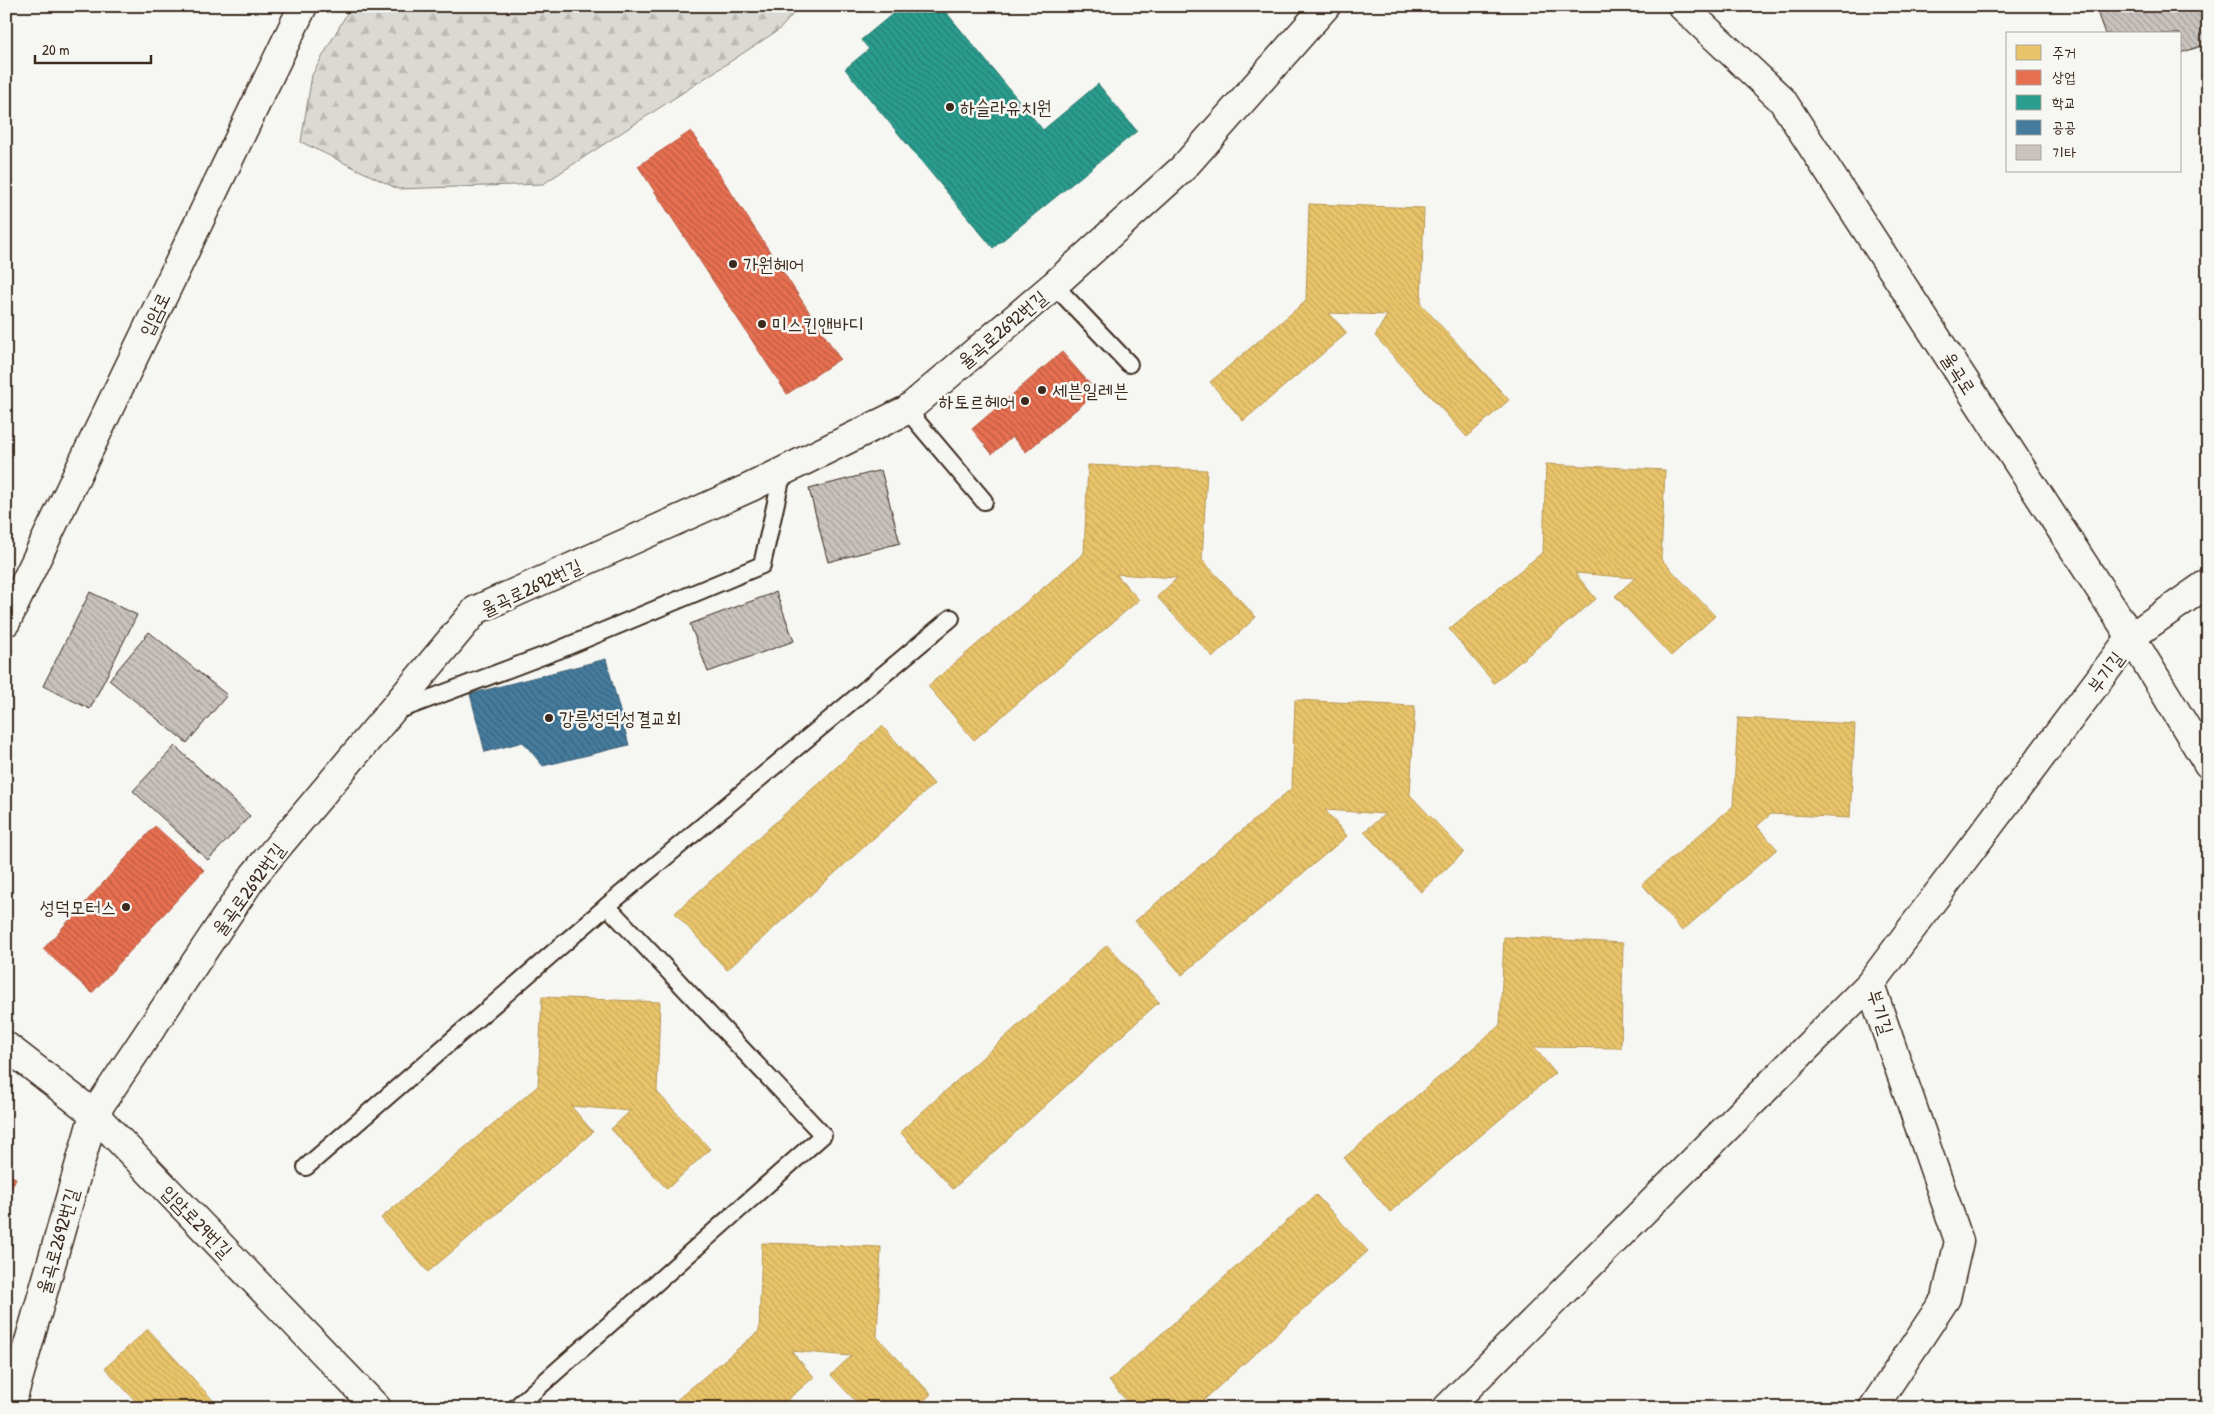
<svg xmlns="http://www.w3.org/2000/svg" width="2214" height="1414" font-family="'Patrick Hand','Poor Story',sans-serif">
  <defs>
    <pattern id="forest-firs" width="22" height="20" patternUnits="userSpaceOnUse" patternTransform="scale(1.25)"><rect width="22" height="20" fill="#dad9d3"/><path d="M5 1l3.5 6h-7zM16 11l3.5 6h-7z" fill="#bcbab5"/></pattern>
    <pattern id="homes-back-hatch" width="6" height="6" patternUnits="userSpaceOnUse" patternTransform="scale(1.25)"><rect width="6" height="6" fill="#e9c46a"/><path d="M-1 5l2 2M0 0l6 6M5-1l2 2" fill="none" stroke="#c9a95b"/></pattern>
    <pattern id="shops-back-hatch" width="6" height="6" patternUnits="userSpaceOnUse" patternTransform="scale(1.25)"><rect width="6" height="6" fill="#e76f51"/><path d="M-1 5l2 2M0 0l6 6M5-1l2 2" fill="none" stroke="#bc5b43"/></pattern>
    <pattern id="schools-back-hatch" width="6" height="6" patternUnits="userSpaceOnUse" patternTransform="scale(1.25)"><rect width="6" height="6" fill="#2a9d8f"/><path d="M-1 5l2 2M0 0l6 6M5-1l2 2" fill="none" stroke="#258074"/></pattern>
    <pattern id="public-back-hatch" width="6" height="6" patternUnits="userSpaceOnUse" patternTransform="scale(1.25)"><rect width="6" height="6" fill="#457b9d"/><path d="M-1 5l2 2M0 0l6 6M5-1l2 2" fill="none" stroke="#3b657f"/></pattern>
    <pattern id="building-back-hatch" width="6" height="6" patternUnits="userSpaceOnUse" patternTransform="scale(1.25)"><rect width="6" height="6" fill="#c8c3be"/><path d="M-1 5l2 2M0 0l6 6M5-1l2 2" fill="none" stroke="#a49f9a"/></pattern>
  </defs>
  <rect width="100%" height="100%" fill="#f6f6f2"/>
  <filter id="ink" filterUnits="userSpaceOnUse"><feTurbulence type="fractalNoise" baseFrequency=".02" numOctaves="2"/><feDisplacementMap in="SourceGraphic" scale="10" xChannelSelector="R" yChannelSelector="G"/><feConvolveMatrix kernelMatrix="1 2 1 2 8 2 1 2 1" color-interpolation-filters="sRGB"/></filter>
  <g filter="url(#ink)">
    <polygon fill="url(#forest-firs)" stroke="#8a8278" points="351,6 800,6 780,29 543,184 398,189 301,142 312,75"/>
    <g fill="url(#homes-back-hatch)" stroke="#b59653">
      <polygon points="1309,204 1424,208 1421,304 1509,400 1467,437 1375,336 1387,315 1329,313 1347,333 1243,421 1210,382 1306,301"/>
      <polygon points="1546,464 1665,470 1661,559 1715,616 1671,656 1615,596 1635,578 1575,573 1596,599 1494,683 1449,629 1543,552"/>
      <polygon points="1088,465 1207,470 1202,560 1256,617 1213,657 1157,597 1177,578 1116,574 1139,600 974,740 928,686 1084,553"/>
      <polygon points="1295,700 1415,706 1410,795 1464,852 1421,892 1364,832 1385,814 1325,810 1347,836 1182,975 1135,921 1292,788"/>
      <polygon points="1738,718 1855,724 1850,818 1771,814 1757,826 1777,849 1682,931 1642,884 1733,806"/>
      <polygon points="882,726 934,784 727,970 675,913"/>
      <polygon points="1504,937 1623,943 1621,1048 1534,1047 1555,1073 1390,1212 1344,1158 1500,1025"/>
      <polygon points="1107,945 1159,1002 953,1189 900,1132"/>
      <polygon points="542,997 660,1002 657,1092 710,1149 667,1189 611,1129 630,1111 571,1106 593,1132 428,1272 381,1218 538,1086"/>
      <polygon points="1316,1195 1368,1251 1195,1408 1133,1408 1109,1381"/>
      <polygon points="762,1243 881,1247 877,1337 931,1394 916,1408 862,1408 831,1375 851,1356 791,1351 814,1377 778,1408 667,1408 759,1331"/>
      <polygon points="148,1329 220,1408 142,1408 105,1368"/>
    </g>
    <g fill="url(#shops-back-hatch)" stroke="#b35a42">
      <polygon points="691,131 840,359 787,394 638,166"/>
      <polygon points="1062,352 1097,392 1026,452 1012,437 992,454 972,429"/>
      <polygon points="155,826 204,870 92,993 43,949"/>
      <polygon points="6,1174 16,1178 6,1201"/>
    </g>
    <polygon fill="url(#schools-back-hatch)" stroke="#2f7a6d" points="902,6 941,6 1043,130 1098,84 1137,131 993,248 845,69 869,49 861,40"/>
    <polygon fill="url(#public-back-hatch)" stroke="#426377" points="606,659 629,745 543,766 523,742 485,752 470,694"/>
    <g fill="url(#building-back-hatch)" stroke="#3b2a1e">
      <polygon points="2095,6 2208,6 2208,44 2180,53 2180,34 2105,34"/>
      <polygon points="881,470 900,543 828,562 809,489"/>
      <polygon points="90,592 137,615 90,709 43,686"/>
      <polygon points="776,592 794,641 708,672 690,624"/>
      <polygon points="149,632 227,695 187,743 109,680"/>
      <polygon points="175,746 250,816 208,860 133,791"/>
    </g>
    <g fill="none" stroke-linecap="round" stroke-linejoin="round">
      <defs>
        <g id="lane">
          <polyline points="1054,285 1129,364"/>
          <polyline points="907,410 984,501"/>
          <polyline points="394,712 556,651 762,565 783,471"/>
          <polyline points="607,906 951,618"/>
          <polyline points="306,1167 607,906 823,1135 515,1408"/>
        </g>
        <g id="street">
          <polyline points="6,1046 94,1114 377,1408"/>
          <polyline points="10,1408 94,1114 254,875 476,610 751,487 907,410 1054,285 1183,168 1326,6"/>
          <polyline points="1447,1408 1870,984"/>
          <polyline points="1873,1408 1946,1298 1959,1241 1870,984 2131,637"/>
        </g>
        <g id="secondary">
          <polyline points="1682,6 1782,100 2131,637 2208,764"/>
          <polyline points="6,622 303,6"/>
          <polyline points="2131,637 2208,583"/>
        </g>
      </defs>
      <use href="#lane" stroke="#3b2a1e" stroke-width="20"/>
      <use href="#street" stroke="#3b2a1e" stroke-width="31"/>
      <use href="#secondary" stroke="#3b2a1e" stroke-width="31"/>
      <use href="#lane" stroke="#f6f6f2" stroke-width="16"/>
      <use href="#street" stroke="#f6f6f2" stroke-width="28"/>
      <use href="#secondary" stroke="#f6f6f2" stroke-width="28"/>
    </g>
  </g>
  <g fill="#3b2a1e" stroke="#f6f6f2" stroke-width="2">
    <circle cx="950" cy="107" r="5"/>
    <circle cx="733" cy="264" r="5"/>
    <circle cx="762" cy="324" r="5"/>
    <circle cx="1042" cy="390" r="5"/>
    <circle cx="1025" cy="401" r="5"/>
    <circle cx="549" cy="718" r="5"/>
    <circle cx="126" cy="907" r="5"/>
  </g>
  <g text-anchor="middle" stroke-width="5" stroke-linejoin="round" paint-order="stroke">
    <g font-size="19" fill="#3b2a1e" stroke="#f6f6f2" text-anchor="start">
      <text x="960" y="114">하슬라유치원</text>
      <text x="743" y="271">가원헤어</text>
      <text x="772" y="331">미스킨앤바디</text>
      <text x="1052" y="397">세븐일레븐</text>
      <text x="1015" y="408" text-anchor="end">하토르헤어</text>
      <text x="559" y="725">강릉성덕성결교회</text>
      <text x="116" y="914" text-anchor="end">성덕모터스</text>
    </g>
    <g font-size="19" fill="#3b2a1e" stroke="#f6f6f2">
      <text transform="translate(154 314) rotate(-64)" y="7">입암로</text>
      <text transform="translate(1002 329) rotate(-40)" y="7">율곡로2692번길</text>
      <text transform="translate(1959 373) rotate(57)" y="7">율곡로</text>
      <text transform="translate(531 587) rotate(-25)" y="7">율곡로2692번길</text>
      <text transform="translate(2105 672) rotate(-53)" y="7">부기길</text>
      <text transform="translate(248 889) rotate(-54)" y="7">율곡로2692번길</text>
      <text transform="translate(1881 1012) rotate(73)" y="7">부기길</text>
      <text transform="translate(197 1221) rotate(46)" y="7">입암로29번길</text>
      <text transform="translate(57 1241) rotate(-74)" y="7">율곡로2692번길</text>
    </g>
  </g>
  <rect width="2214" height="1414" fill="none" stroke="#f6f6f2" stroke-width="25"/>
  <rect x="12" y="12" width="2189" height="1389" fill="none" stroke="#3b2a1e" stroke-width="2" filter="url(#ink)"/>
  <rect x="2006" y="32" width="175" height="140" fill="#f6f6f2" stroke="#aba49d"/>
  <rect x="2016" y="45" width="25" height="15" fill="#e9c46a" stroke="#aba49d"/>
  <text x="2052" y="58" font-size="15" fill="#3b2a1e">주거</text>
  <rect x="2016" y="70" width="25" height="15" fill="#e76f51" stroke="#aba49d"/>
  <text x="2052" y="82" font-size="15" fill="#3b2a1e">상업</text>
  <rect x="2016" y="95" width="25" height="15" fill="#2a9d8f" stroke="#aba49d"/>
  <text x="2052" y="108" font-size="15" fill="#3b2a1e">학교</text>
  <rect x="2016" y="120" width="25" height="15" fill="#457b9d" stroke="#aba49d"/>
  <text x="2052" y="132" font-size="15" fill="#3b2a1e">공공</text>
  <rect x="2016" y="145" width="25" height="15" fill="#c8c3be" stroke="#aba49d"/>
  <text x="2052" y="158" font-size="15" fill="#3b2a1e">기타</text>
  <path d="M35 55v8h116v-8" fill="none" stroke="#3b2a1e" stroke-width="2.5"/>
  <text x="42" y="55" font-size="15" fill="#3b2a1e" stroke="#f6f6f2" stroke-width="4" paint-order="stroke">20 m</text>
</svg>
